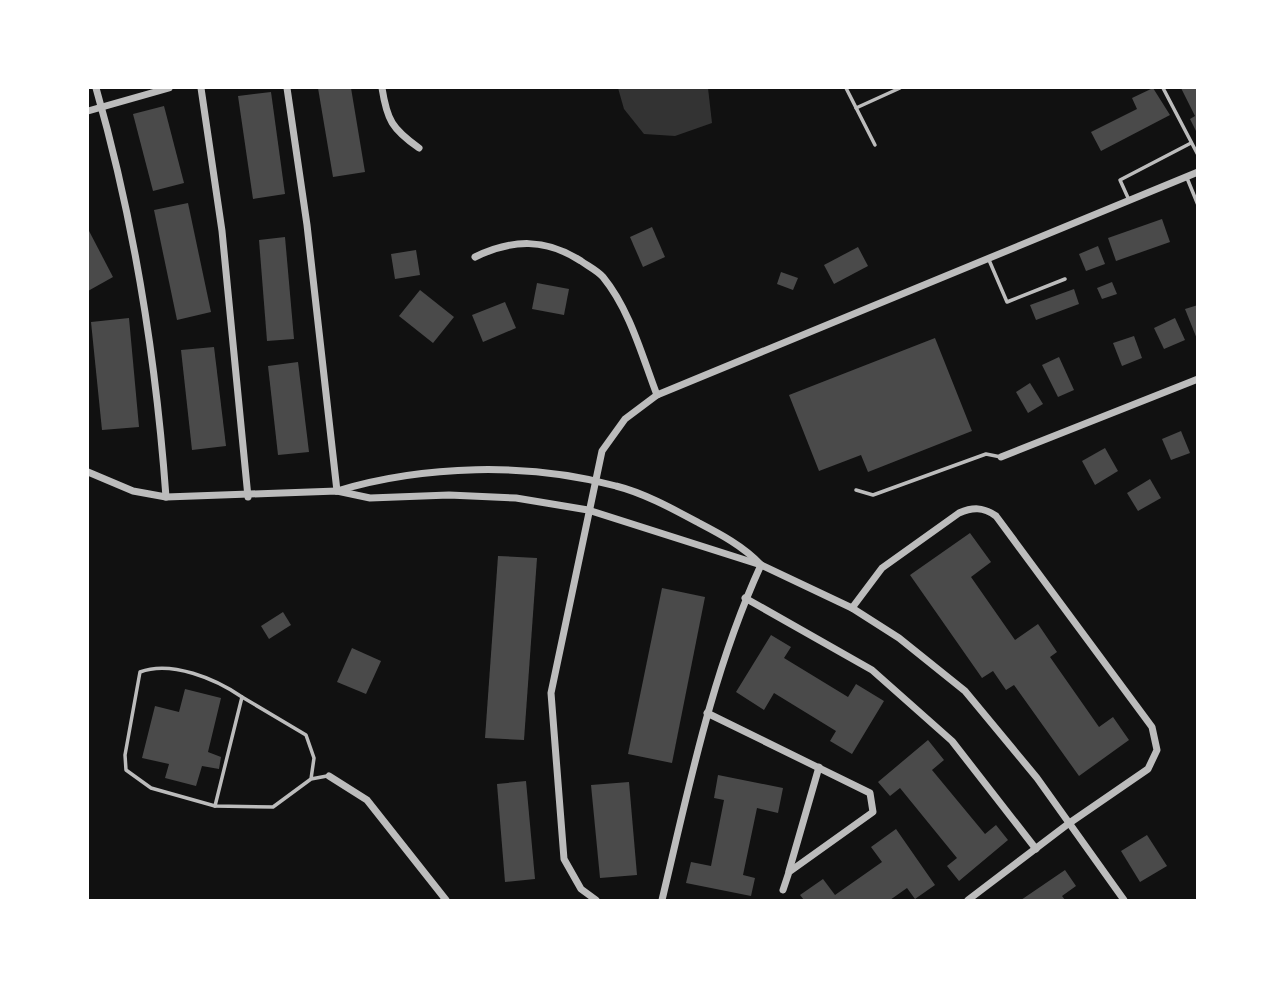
<svg xmlns="http://www.w3.org/2000/svg" width="1285" height="988" font-family="Barlow,sans-serif">
  <rect width="100%" height="100%" fill="#111"/>
  <polygon fill="#333" points="618,88 708,88 712,123 675,136 644,134 624,109"/>
  <g fill="#4a4a4a">
    <polygon points="318,88 351,88 365,172 333,177"/>
    <polygon points="1153,88 1170,115 1101,151 1091,132 1137,109 1132,98"/>
    <polygon points="1181,88 1198,88 1198,135 1190,119 1195,116"/>
    <polygon points="271,92 285,194 253,199 238,96"/>
    <polygon points="164,106 184,183 153,191 133,114"/>
    <polygon points="188,203 211,312 177,320 154,210"/>
    <polygon points="1162,219 1170,242 1116,261 1108,238"/>
    <polygon points="652,227 665,257 643,267 630,237"/>
    <polygon points="88,229 113,277 88,291"/>
    <polygon points="285,237 294,339 267,341 259,240"/>
    <polygon points="1098,246 1105,264 1086,271 1079,254"/>
    <polygon points="858,247 868,266 834,284 824,265"/>
    <polygon points="416,250 420,275 395,279 391,254"/>
    <polygon points="781,272 798,278 793,290 777,284"/>
    <polygon points="1112,282 1117,294 1102,299 1097,288"/>
    <polygon points="537,283 569,289 564,315 532,309"/>
    <polygon points="1074,289 1079,304 1036,320 1030,305"/>
    <polygon points="420,290 454,317 433,343 399,316"/>
    <polygon points="505,302 516,328 483,342 472,315"/>
    <polygon points="1198,305 1198,339 1197,339 1185,309"/>
    <polygon points="129,318 139,427 102,430 91,322"/>
    <polygon points="1175,318 1185,340 1164,349 1154,328"/>
    <polygon points="1134,336 1142,358 1122,366 1113,343"/>
    <polygon points="935,338 972,431 868,472 861,455 819,471 789,395"/>
    <polygon points="214,347 226,446 192,450 181,350"/>
    <polygon points="1059,357 1074,390 1058,397 1042,365"/>
    <polygon points="298,362 309,452 278,455 268,366"/>
    <polygon points="1030,383 1043,404 1028,413 1016,392"/>
    <polygon points="1181,431 1190,453 1171,460 1162,439"/>
    <polygon points="1105,448 1118,471 1095,485 1082,461"/>
    <polygon points="1150,479 1161,498 1138,511 1127,493"/>
    <polygon points="970,533 991,562 971,577 1015,640 1038,624 1057,652 1050,657 1099,727 1113,717 1129,740 1079,776 1014,685 1006,690 993,671 982,678 910,575"/>
    <polygon points="498,556 537,558 524,740 485,738"/>
    <polygon points="662,588 705,597 672,763 628,754"/>
    <polygon points="283,612 291,625 269,639 261,626"/>
    <polygon points="771,635 791,647 784,658 848,697 856,684 884,701 852,754 830,741 836,731 774,693 764,710 736,692"/>
    <polygon points="352,648 381,661 366,694 337,682"/>
    <polygon points="185,689 221,698 208,752 221,757 219,769 202,766 196,786 165,778 169,764 142,758 155,706 179,712"/>
    <polygon points="928,740 944,760 932,770 985,834 996,825 1008,840 959,881 947,866 957,858 900,788 890,796 878,782"/>
    <polygon points="718,775 783,788 778,813 757,808 743,875 755,878 751,896 686,883 691,862 711,866 724,800 714,798"/>
    <polygon points="526,781 535,879 505,882 497,784"/>
    <polygon points="629,782 637,875 600,878 591,785"/>
    <polygon points="896,829 935,885 915,899 907,888 890,900 804,900 800,895 823,879 835,895 882,862 871,847"/>
    <polygon points="1147,835 1167,866 1140,882 1121,851"/>
    <polygon points="1065,870 1076,886 1062,896 1065,900 1021,900"/>
  </g>
  <g fill="none" stroke-linecap="round" stroke-linejoin="round">
    <g stroke="#bcbcbc" stroke-width="3.5">
      <polyline points="846,88 875,145"/>
      <polyline points="1163,88 1198,155"/>
      <polyline points="856,108 900,88"/>
      <polyline points="1187,178 1198,205"/>
      <polyline points="1129,200 1120,180 1191,143"/>
      <polyline points="989,260 1007,302 1065,279"/>
      <polyline points="856,490 873,495 986,454 1001,457"/>
      <polyline points="311,779 314,758 306,735 242,697 215,806 273,807 311,779 327,776"/>
      <path d="M215,806L151,788L126,770L125,755L140,672C171,660 216,679 242,697"/>
    </g>
    <g stroke="#bcbcbc" stroke-width="7">
      <path d="M96,88C134,221 156,359 166,497"/>
      <polyline points="201,88 222,231 248,497"/>
      <polyline points="287,88 307,225 337,491"/>
      <path d="M382,88C387,120 392,129 419,148"/>
      <polyline points="88,111 169,88"/>
      <path d="M475,257C512,239 546,238 581,261C588,266 598,271 603,277C630,310 642,356 657,395"/>
      <polyline points="1001,457 1198,379"/>
      <polyline points="88,472 133,491 166,497 337,491 370,498 449,495 516,498 588,510 761,565 852,608 899,638 965,691 1037,778 1124,900"/>
      <path d="M337,491C423,465 529,462 616,486C644,493 673,509 699,523C720,534 743,546 760,564"/>
      <polyline points="745,598 872,670 952,741 1036,849"/>
      <path d="M852,608L882,568L959,513C973,507 983,507 996,516L1152,727L1157,750L1148,769L1068,824L968,900"/>
      <polyline points="707,713 870,793 873,812 789,872 783,890"/>
      <polyline points="329,776 367,800 446,900"/>
      <polyline points="789,871 819,767"/>
      <polyline points="596,900 581,889 564,859 551,693 602,451 625,419 657,395 1198,172"/>
      <path d="M662,900C689,787 712,672 761,565"/>
    </g>
  </g>
  <rect width="1285" height="988" fill="none" stroke="#ffffff" stroke-width="178"/>
</svg>
